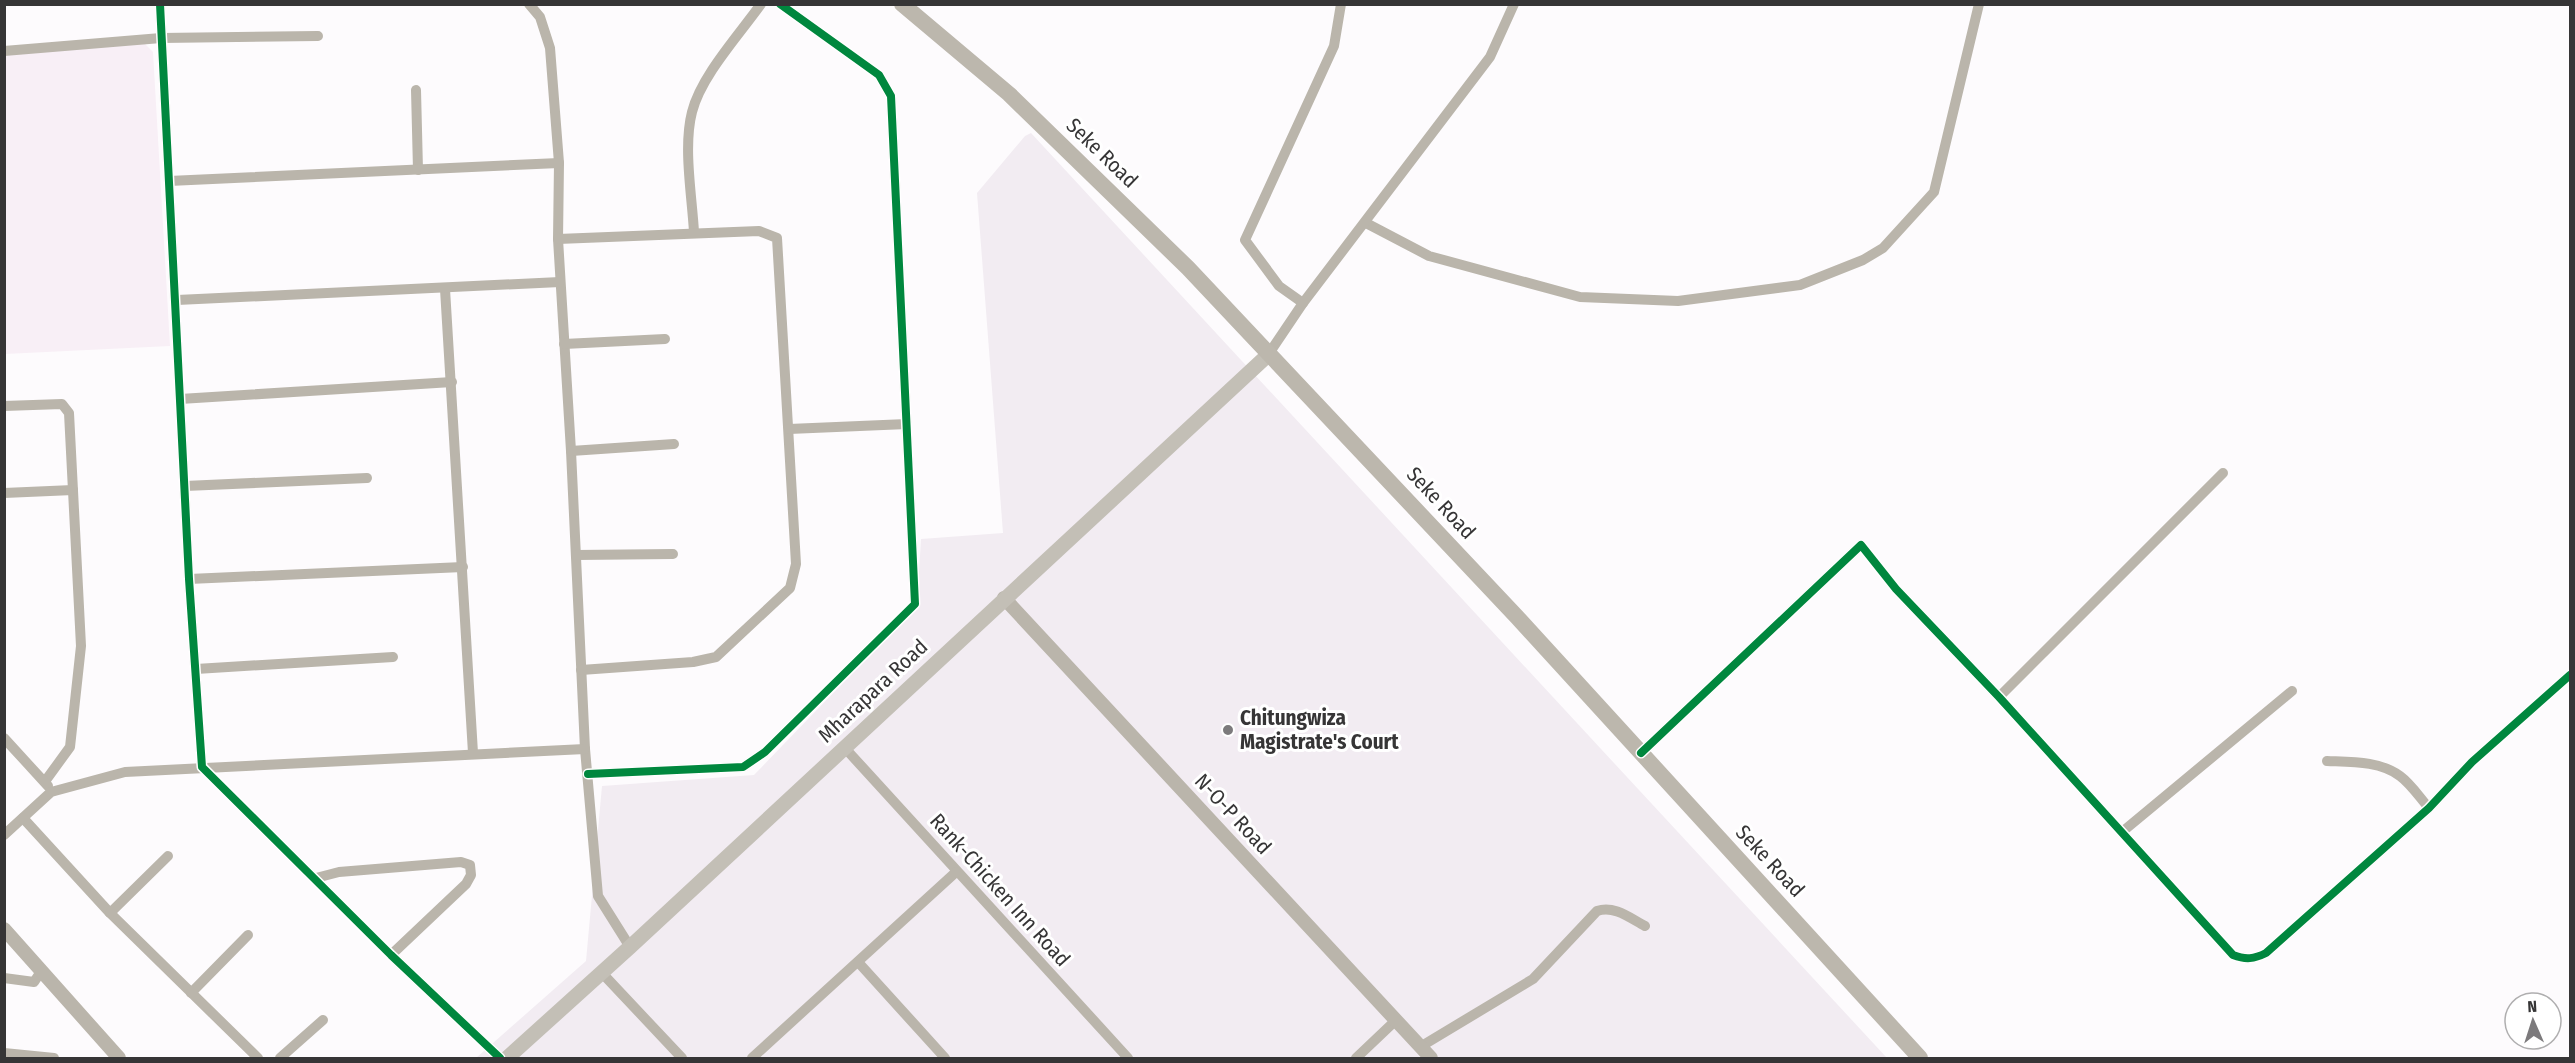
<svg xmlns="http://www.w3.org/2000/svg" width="2575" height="1063" font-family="'Fira Sans Condensed',sans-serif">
  <rect width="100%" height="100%" fill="#fdfbfd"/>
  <polygon fill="#f2ecf2" points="1031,133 1887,1058 476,1058 586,961 602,786 754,775 917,606 921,539 1003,533 977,193 1025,136"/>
  <polygon fill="#f8eff6" points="144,43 153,52 170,346 5,354 5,55"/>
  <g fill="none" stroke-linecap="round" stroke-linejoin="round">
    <g stroke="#bab5ab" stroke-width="10">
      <polyline points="160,4 189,579 202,767 391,955 500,1058"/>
      <polyline points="529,4 540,17 550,48 559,163 558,239 571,451 585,749 598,896 630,947"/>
      <polyline points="4,51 161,38 318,36"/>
      <polyline points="416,90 418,170"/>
      <polyline points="169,181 559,163"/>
      <polyline points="1366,223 1429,256 1580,297 1678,301 1800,285 1863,260 1883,248 1934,192 1979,4"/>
      <path d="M694,232C692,196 683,147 692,112C701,76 739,35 761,4"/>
      <polyline points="558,239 759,231 777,238 796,564 790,588 716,657 693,662 581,670"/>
      <polyline points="445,289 473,753"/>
      <polyline points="177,300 560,282"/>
      <polyline points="1303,303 1279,286 1245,240 1334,46 1341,4"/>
      <polyline points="564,344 665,339"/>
      <polyline points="1268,355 1303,303 1490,57 1514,4"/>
      <polyline points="180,399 452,382"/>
      <polyline points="4,406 62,404 69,413 81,646 70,747 46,780"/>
      <polyline points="789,429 907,424"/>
      <polyline points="571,451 674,444"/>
      <polyline points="185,486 367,478"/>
      <polyline points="4,493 73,490"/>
      <polyline points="576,555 673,554"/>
      <polyline points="189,579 463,567"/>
      <polyline points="196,669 393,657"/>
      <polyline points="1999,697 2223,473"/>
      <polyline points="4,738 48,786"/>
      <polyline points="844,747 1128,1058"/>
      <path d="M1641,753L1861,545L1896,589L1999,697L2233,955C2246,960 2254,959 2266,953L2429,808L2472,762L2570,675"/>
      <path d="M2327,761C2351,762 2380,761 2400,776C2411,784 2420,798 2429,808"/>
      <polyline points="588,774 743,767 765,752 915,604 891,96 879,75 780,4"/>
      <polyline points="23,818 110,913 258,1058"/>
      <polyline points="2122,832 2292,691"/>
      <polyline points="4,835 51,792 125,772 585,749"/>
      <polyline points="316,878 339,872 461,862 470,865 471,875 466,884 391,955"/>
      <polyline points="110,913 168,856"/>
      <polyline points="858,962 945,1058"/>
      <polyline points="602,973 682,1058"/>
      <polyline points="4,978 34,982 42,970"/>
      <polyline points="191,993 248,935"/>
      <path d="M1420,1047L1533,979L1597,911C1614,905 1630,918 1645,926"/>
      <polyline points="4,1053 54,1058"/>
      <polyline points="280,1058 323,1020"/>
      <polyline points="752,1058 956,872"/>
      <polyline points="1356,1058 1396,1020"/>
    </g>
    <g stroke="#bab5ab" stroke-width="14">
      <polyline points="1004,598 1431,1058"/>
      <polyline points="4,929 119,1058"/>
    </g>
    <polyline stroke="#c3bfb6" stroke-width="15" points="507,1058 630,947 1268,355"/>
    <polyline stroke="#bcb7ad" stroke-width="16" points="902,4 1009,94 1188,268 1517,617 1920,1058"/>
    <defs>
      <g id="cycleway">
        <polyline points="160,4 189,579 202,767 391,955 500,1058"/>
        <path d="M1641,753L1861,545L1896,589L1999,697L2233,955C2246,960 2254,959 2266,953L2429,808L2472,762L2570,675"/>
        <polyline points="588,774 743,767 765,752 915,604 891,96 879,75 780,4"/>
      </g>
    </defs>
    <use href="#cycleway" stroke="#fff" stroke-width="11"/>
    <use href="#cycleway" stroke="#00873e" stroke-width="8"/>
  </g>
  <circle fill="#7c7a7c" stroke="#fff" stroke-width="2" cx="1228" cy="730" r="6"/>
  <g text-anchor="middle" stroke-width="6" stroke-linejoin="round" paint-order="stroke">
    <g font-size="21" fill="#363536" stroke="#fff">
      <text transform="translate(1102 153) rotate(44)" y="7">Seke Road</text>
      <text transform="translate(1441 503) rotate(47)" y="7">Seke Road</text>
      <text transform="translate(873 691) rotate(-43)" y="7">Mharapara Road</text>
      <text transform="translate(1233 814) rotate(47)" y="7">N-O-P Road</text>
      <text transform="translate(1770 861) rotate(47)" y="7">Seke Road</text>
      <text transform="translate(1000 890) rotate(48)" y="7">Rank-Chicken Inn Road</text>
    </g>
    <g font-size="21" font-weight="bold" fill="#363536" stroke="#fff" text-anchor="start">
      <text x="1240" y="725">Chitungwiza<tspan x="1240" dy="24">Magistrate's Court</tspan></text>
    </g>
  </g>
  <rect width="2575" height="1063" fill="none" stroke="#363536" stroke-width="12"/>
  <g transform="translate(2533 1021) rotate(357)"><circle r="28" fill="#ffffff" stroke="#afaeaf" stroke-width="1.5"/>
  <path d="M0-4.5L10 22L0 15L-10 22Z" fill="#7c7a7c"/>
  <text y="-9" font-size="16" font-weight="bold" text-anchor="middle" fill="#363536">N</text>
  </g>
</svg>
